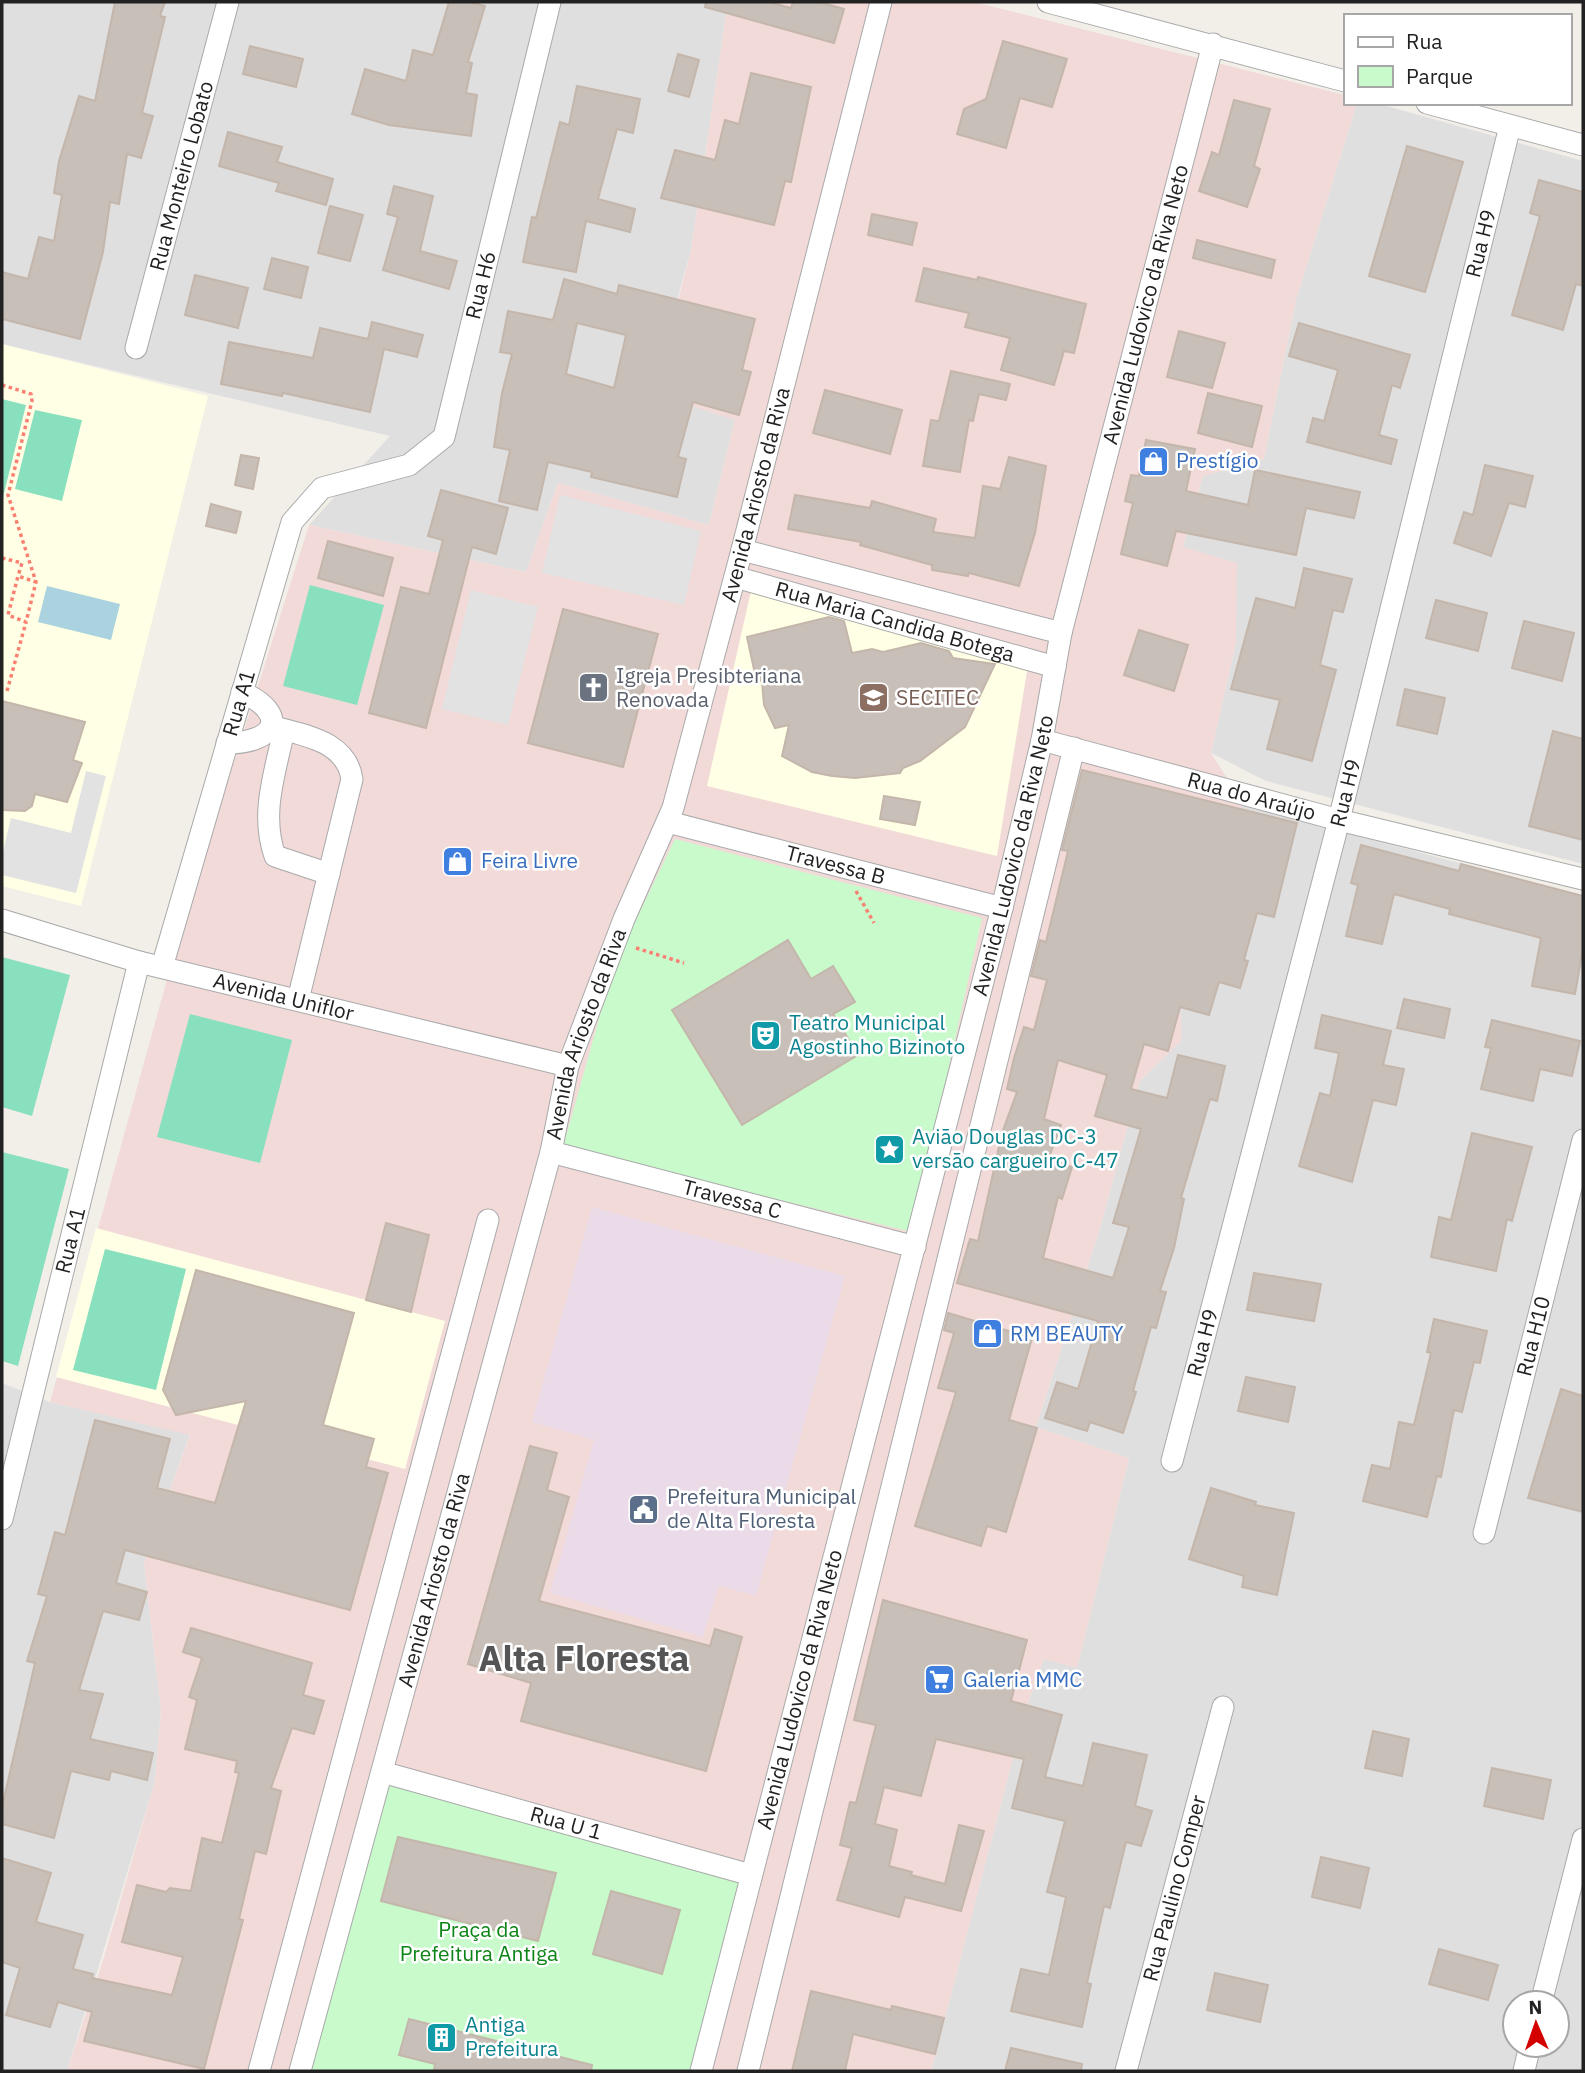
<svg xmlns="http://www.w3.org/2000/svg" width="1585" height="2073" font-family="'IBM Plex Sans',sans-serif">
  <rect width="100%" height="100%" fill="#f2efe9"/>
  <g fill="#e0dfdf" fill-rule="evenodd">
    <polygon points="2,2 728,2 691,250 652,389 735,420 709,525 558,483 526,572 309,525 390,436 2,344"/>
    <polygon points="1357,103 1376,103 1583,161 1583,864 1266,781 1211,753 1236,642 1183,547 1203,476 1264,459 1296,300"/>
    <path d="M1238,804L1583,896V2071H931L1026,1708L1044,1659L1077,1667L1129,1458L1036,1427L1100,1228L1140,1081L1181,1041L1157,1007ZM1515,2003H1557V2045H1515Z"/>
    <polygon points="2,1383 50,1402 190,1434 144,1563 161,1710 155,1781 67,2071 2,2071"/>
  </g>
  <polygon fill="#f2dad9" points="728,2 974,2 1345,95 1345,103 1357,103 1296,300 1264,459 1203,476 1183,547 1237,563 1236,642 1211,753 1243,803 1214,901 1157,1007 1181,1014 1181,1041 1140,1081 1100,1228 1036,1427 1129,1458 1077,1668 1044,1659 1026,1708 931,2071 67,2071 104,1957 155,1781 161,1710 144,1563 190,1435 50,1402 181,929 309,525 526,572 558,483 709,525 735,420 654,394 691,250"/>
  <polygon fill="#ebdbe8" points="592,1207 845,1276 756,1596 719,1586 703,1637 550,1593 594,1440 532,1422"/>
  <g fill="#ffffe5">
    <polygon points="2,344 208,396 81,906 2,886"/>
    <polygon points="751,591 1028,665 997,856 707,786"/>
    <polygon points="96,1228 445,1321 405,1469 56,1377"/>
  </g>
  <g fill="#c8facc">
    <polygon points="675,839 982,918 912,1232 563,1147 601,1012 631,930"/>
    <polygon points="387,1781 741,1882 690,2071 310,2071"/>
  </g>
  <g fill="#88e0be">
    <polygon points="2,399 26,405 2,501"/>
    <polygon points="35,410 82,420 62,501 15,489"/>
    <polygon points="310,585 384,605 357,705 283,686"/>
    <polygon points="2,957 70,975 32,1116 2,1107"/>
    <polygon points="190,1014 292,1040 260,1163 157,1137"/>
    <polygon points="2,1152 69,1169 18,1366 2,1361"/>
    <polygon points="105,1249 186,1269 156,1390 73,1370"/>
  </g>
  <g fill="#e2e2e2">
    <polygon points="560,495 701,531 684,605 542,573"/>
    <polygon points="471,590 538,607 508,725 442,709"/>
    <polygon points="86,771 106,776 76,893 2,875 2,856 11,818 71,833"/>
  </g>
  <polygon fill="#aad3df" points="47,586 120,604 111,640 38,622"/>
  <g fill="#c7bfb8" stroke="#c4b6ab" stroke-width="2" fill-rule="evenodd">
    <polygon points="115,2 165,2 160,16 165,17 142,113 153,116 141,158 127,154 119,204 110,202 103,252 80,339 2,319 2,272 28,279 39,237 54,241 62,195 54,193 59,161 79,96 95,101"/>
    <polygon points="449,2 470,2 485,6 468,62 472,63 466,93 477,95 471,136 389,125 352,114 365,69 406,81 413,50 433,55"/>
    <polygon points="706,2 768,2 791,8 793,2 819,2 844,9 834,43 705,7"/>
    <polygon points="1003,41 1067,59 1052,107 1020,98 1006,148 957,134 964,109 986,99"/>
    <polygon points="250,46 303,59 296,87 243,74"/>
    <polygon points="678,54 699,60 689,97 668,91"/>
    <polygon points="751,73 811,87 791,182 785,181 774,225 661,198 675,150 715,160 725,120 739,124"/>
    <polygon points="577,86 640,99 633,133 617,129 598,199 635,209 630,232 586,221 576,272 523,262 532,217 536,218 560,122 569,125"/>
    <polygon points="1234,100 1270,109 1254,166 1260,169 1247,207 1199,191 1212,152 1219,155"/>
    <polygon points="228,132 282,147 277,162 333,179 326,205 276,191 279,183 219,166"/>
    <polygon points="1407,146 1463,162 1425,292 1369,276"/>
    <polygon points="1539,180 1583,192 1583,286 1576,284 1563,330 1512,315 1540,216 1530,213"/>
    <polygon points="394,186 433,196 420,251 457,261 449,289 383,270 398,217 387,214"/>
    <polygon points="330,206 363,215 350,261 318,253"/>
    <polygon points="872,214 917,223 912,245 868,235"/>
    <polygon points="1197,240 1275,260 1271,278 1193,258"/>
    <polygon points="272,258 308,267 301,298 264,289"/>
    <polygon points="924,268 977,280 978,277 1086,304 1074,353 1064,351 1054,385 1001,370 1010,338 965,327 969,313 916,301"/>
    <polygon points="195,275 248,288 238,328 185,315"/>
    <path d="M564,279L617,294L619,285L755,319L742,370L751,372L739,415L693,402L678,457L686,459L677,497L591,477L592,472L548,462L537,510L499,501L510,450L494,447L502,393L512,354L500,352L508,311L553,320ZM577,323L626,335L614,388L566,374Z"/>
    <polygon points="372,322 423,335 417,357 384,349 370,412 283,393 282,396 221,384 229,342 313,358 320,328 368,339"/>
    <polygon points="1299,323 1410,355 1400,388 1392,385 1379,435 1397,440 1391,464 1307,442 1313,418 1324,421 1338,370 1289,356"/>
    <polygon points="1179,331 1225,343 1212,388 1167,377"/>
    <polygon points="951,371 1010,384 1006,400 979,394 973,421 969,420 960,472 923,466 931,420 939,421"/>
    <polygon points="825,390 902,410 890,454 813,433"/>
    <polygon points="1208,393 1262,406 1252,447 1198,433"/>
    <polygon points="1146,440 1195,449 1186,491 1248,505 1255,470 1360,492 1354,518 1306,508 1296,555 1176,531 1167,566 1121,554 1133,503 1125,501 1131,475 1139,476"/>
    <polygon points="241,455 259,458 253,489 235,485"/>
    <polygon points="1009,457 1046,466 1035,533 1019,586 969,573 968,576 932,570 932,565 860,545 861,542 788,529 795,495 870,508 872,501 936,519 933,532 975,538 983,486 1000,489"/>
    <polygon points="1485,465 1533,476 1525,507 1509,503 1491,556 1454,543 1464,512 1473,515"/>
    <polygon points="441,490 508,508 496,554 472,547 426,728 369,713 401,587 429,594 443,540 428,536"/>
    <polygon points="211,504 241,512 236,533 206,526"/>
    <polygon points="328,541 393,558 383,596 318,578"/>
    <polygon points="1304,568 1352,579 1343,612 1333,610 1320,665 1336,670 1312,761 1267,749 1280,700 1231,689 1256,598 1295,608"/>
    <polygon points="1436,600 1487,613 1478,651 1426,638"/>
    <polygon points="563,609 658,634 623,767 528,743"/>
    <polygon points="829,617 844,621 852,653 872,649 883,652 921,643 949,651 953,658 995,664 965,727 920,761 903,768 900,773 855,778 832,776 812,772 782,756 789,725 775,728 764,705 762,682 755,674 747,637"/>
    <polygon points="1524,621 1574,633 1562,681 1512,668"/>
    <polygon points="1139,630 1188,645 1174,691 1124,675"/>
    <polygon points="1405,689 1445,698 1437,734 1397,725"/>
    <polygon points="2,701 85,722 73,760 82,763 67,802 35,794 32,806 25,811 2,810"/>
    <polygon points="1553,731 1583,739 1583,840 1529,826"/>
    <path d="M1082,770L1297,823L1274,917L1257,913L1244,960L1248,961L1240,988L1219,982L1209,1015L1180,1007L1168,1051L1144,1044L1131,1089L1167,1098L1178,1055L1225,1066L1217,1101L1210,1099L1181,1198L1184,1199L1174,1248L1160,1291L1166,1292L1156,1328L1151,1327L1133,1391L1136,1392L1123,1433L1090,1422L1087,1431L1045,1418L1057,1382L1078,1389L1098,1321L957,1283L970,1239L978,1241L1002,1133L1017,1092L1007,1089L1014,1058L1024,1027L1034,1030L1047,980L1031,976L1040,940L1046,942L1068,851L1062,850ZM1058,1060L1107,1075L1095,1116L1141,1129L1113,1223L1129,1227L1113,1278L1043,1258L1058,1197L1062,1199L1072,1167L1048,1160L1061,1125L1044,1119Z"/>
    <polygon points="884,796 920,802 915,825 880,819"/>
    <polygon points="1361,845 1459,871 1461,864 1583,896 1583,948 1575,994 1532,986 1541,938 1449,914 1450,909 1394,894 1382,944 1346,936 1358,885 1351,883"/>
    <polygon points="788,940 811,979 833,966 855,1002 833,1014 858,1055 742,1125 672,1010"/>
    <polygon points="1404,999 1450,1009 1444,1038 1397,1028"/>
    <polygon points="1322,1015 1391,1031 1383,1065 1404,1069 1396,1105 1373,1100 1352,1182 1299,1166 1320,1093 1330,1096 1339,1053 1315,1048"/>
    <polygon points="1492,1020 1580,1041 1572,1076 1540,1069 1533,1101 1481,1089 1491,1048 1485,1047"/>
    <polygon points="1472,1133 1532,1147 1512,1221 1507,1219 1496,1271 1431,1257 1439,1217 1451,1220"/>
    <polygon points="386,1223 429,1235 411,1312 366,1300"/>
    <polygon points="196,1270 354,1313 323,1425 374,1439 366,1467 388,1473 350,1610 125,1550 116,1583 147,1592 139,1620 103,1611 79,1690 103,1694 90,1739 153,1753 147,1780 111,1771 109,1780 71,1771 54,1838 2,1824 2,1807 35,1663 27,1661 47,1596 38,1594 55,1532 65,1535 95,1420 170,1439 157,1488 215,1503 246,1401 176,1415 163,1390"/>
    <polygon points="1254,1273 1321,1284 1314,1321 1247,1310"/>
    <polygon points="948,1313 1032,1338 1009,1420 1037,1428 1006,1532 987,1526 981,1546 915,1526 956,1392 938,1388 954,1333 944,1330"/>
    <polygon points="1434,1319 1487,1331 1480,1363 1474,1362 1462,1412 1454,1410 1441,1477 1437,1476 1427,1517 1363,1501 1372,1465 1390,1469 1399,1422 1414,1425 1431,1353 1427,1352"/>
    <polygon points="1246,1377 1295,1387 1288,1422 1238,1411"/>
    <polygon points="1561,1389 1583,1396 1583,1512 1528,1498"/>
    <polygon points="530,1446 557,1453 547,1490 569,1497 539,1601 710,1646 715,1629 742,1637 706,1771 521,1721 531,1683 468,1664"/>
    <polygon points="1211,1488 1256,1502 1255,1505 1294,1513 1277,1595 1242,1587 1244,1576 1189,1559"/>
    <polygon points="883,1600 1027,1640 1011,1701 1062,1715 1045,1777 1083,1786 1093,1743 1147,1755 1135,1806 1152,1811 1141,1846 1126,1842 1110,1908 1104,1906 1087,1983 1091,1984 1082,2027 1011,2011 1021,1969 1049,1975 1066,1897 1047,1892 1065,1821 1012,1808 1024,1759 936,1739 921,1796 884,1787 875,1824 897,1830 889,1866 912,1872 911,1875 945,1884 959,1825 984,1831 961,1911 905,1897 899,1917 837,1900 852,1848 840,1845 850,1802 856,1803 876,1725 854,1720"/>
    <polygon points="191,1628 312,1663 303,1695 324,1701 314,1734 292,1728 271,1788 281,1791 266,1854 255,1851 239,1919 243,1920 204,2069 84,2041 92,2012 58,2002 50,2027 6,2015 20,1968 2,1962 2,1858 51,1873 36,1922 83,1935 73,1969 93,1974 92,1978 172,1995 183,1957 122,1942 137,1885 166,1892 170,1888 191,1891 202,1838 222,1843 239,1773 235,1772 237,1761 185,1749 197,1700 189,1697 202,1658 183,1652"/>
    <polygon points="1373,1731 1409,1739 1402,1776 1365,1768"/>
    <polygon points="1492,1768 1551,1780 1543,1819 1484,1806"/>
    <polygon points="398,1837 556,1873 538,1941 381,1901"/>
    <polygon points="1321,1857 1369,1868 1360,1908 1312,1897"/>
    <polygon points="611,1891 680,1910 662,1974 593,1954"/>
    <polygon points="1439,1949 1498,1965 1488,2000 1429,1984"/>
    <polygon points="1215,1973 1268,1985 1260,2022 1207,2010"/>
    <polygon points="811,1991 891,2010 892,2006 944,2018 935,2054 853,2034 845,2071 792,2071"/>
    <polygon points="409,2019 592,2065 591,2071 434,2071 435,2064 399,2055"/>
    <polygon points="1011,2048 1082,2064 1081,2071 1005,2071"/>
  </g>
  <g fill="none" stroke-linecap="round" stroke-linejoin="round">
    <defs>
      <g id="minor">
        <polyline points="1048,2 1345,81"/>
        <polyline points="1427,103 1583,145"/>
        <path id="s1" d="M136,348L228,2"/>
        <polyline points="742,550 1061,633"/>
        <path id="s2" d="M735,577L1055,667"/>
        <path d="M271,726C304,736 346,740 352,779L298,1000"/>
        <path d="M284,730C275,773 260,814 275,856L329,874"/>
        <path id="s3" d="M1042,740L1339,820L1583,879"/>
        <path d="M227,743C275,743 291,715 242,692"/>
        <path id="s4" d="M668,822L1002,908"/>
        <path id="s5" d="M2,920L139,962L568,1066"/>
        <path id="s6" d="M162,967L292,522L322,488L409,465L444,437L550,2"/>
        <path id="s7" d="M551,1152L915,1247"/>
        <path id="s8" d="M1172,1461L1339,820L1510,126"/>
        <path id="s9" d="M2,1519L139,962"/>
        <path id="s10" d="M1484,1533L1583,1140"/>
        <path id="s11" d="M382,1772L751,1875"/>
        <polyline points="1541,2003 1583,1839"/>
        <polyline points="259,2071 488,1220"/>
        <path id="s12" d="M300,2071L551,1152L568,1066L624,919L673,808L742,550L881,2"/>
        <path id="s13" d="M701,2071L1002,908L1042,740L1061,633L1213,44"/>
        <polyline points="748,2071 1074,748"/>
        <path id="s14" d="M1126,2071L1223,1707"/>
        <polyline points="1524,2071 1530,2045"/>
      </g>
    </defs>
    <use href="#minor" stroke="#a9a9a9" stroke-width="23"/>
    <g stroke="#fa8072" stroke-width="3.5" stroke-dasharray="3.5 3.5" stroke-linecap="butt">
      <polyline points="2,385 31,394 32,401 8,495 36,582 26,622 8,615 18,576 36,582"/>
      <polyline points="2,558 22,563 18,576"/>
      <polyline points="7,691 26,622"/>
      <polyline points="856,891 874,923"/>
      <polyline points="636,948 684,963"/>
    </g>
    <use href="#minor" stroke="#fff" stroke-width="21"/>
  </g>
  <defs>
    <symbol id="shop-square" viewBox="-11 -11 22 22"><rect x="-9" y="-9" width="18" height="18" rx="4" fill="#3f7fe0" stroke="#fff"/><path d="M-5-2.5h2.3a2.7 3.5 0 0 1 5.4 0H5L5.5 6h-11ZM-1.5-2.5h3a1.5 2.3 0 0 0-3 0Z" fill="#fff"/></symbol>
    <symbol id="church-square" viewBox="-11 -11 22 22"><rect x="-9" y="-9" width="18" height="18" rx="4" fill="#6b7280" stroke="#fff"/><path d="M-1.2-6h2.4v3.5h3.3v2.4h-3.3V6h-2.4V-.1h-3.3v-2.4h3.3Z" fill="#fff"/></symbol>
    <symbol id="university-square" viewBox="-11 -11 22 22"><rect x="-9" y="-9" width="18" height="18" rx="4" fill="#8d6e63" stroke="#fff"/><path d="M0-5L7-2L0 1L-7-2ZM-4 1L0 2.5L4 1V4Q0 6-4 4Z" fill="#fff"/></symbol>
    <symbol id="theatre-square" viewBox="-11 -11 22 22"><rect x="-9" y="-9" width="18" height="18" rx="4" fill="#0f9aa8" stroke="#fff"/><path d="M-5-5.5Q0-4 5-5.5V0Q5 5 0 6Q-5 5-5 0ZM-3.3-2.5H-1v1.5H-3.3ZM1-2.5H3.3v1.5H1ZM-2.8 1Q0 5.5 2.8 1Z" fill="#fff"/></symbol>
    <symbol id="sight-square" viewBox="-11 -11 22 22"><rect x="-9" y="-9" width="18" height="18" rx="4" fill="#0f9aa8" stroke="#fff"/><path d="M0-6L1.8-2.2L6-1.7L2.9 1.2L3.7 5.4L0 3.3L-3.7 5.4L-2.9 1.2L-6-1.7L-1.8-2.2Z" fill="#fff"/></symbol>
    <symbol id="civic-square" viewBox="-11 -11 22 22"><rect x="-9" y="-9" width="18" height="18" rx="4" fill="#5c6f8a" stroke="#fff"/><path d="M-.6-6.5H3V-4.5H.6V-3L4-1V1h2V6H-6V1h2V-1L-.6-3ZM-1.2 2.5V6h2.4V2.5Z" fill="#fff"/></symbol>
    <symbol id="supermarket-square" viewBox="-11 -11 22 22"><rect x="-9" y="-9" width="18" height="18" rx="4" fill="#3f7fe0" stroke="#fff"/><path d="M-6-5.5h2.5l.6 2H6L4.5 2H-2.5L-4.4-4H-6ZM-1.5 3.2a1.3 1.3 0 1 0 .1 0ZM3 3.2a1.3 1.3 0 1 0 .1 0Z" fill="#fff"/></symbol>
    <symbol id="building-square" viewBox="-11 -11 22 22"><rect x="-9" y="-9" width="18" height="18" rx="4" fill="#0f9aa8" stroke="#fff"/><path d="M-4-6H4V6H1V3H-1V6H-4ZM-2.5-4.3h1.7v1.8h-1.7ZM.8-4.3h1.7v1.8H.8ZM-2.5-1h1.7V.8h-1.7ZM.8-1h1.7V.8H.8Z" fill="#fff"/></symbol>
  </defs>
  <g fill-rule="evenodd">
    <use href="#shop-square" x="1136" y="444" width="35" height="35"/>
    <use href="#church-square" x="576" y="670" width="35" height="35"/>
    <use href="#university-square" x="856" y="680" width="35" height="35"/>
    <use href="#shop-square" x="440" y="844" width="35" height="35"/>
    <use href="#theatre-square" x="748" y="1018" width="35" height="35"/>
    <use href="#sight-square" x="872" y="1132" width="35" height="35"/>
    <use href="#shop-square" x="970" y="1316" width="35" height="35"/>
    <use href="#civic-square" x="626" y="1492" width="35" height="35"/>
    <use href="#supermarket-square" x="922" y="1662" width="35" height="35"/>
    <use href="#building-square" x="424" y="2020" width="35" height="35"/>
  </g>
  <g text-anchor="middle" stroke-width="5" stroke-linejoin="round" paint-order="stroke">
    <g font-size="21" fill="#222" stroke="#fff">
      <text dy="7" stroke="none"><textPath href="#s1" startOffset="178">Rua Monteiro Lobato</textPath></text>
      <text dy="7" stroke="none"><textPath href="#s8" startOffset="1256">Rua H9</textPath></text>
      <text dy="7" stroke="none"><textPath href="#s6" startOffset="800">Rua H6</textPath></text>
      <text dy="7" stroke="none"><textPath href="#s13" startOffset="1822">Avenida Ludovico da Riva Neto</textPath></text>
      <text dy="7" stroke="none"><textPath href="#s12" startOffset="1643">Avenida Ariosto da Riva</textPath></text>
      <text dy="7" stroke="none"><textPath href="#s2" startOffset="166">Rua Maria Candida Botega</textPath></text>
      <text dy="7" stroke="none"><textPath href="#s6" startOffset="275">Rua A1</textPath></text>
      <text dy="7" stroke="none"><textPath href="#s8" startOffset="690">Rua H9</textPath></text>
      <text dy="7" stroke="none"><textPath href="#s3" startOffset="217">Rua do Araújo</textPath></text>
      <text dy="7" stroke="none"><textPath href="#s13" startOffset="1255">Avenida Ludovico da Riva Neto</textPath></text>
      <text dy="7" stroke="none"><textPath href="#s4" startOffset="173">Travessa B</textPath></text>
      <text dy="7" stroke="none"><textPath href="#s5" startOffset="292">Avenida Uniflor</textPath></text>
      <text dy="7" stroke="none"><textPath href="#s12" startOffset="1076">Avenida Ariosto da Riva</textPath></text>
      <text dy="7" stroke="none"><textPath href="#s7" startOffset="187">Travessa C</textPath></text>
      <text dy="7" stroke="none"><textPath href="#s9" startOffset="287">Rua A1</textPath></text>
      <text dy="7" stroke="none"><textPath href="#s10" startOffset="203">Rua H10</textPath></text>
      <text dy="7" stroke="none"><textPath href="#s8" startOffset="122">Rua H9</textPath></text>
      <text dy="7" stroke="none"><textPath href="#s12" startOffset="509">Avenida Ariosto da Riva</textPath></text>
      <text dy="7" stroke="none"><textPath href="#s13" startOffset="394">Avenida Ludovico da Riva Neto</textPath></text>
      <text dy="7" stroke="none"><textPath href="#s11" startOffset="191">Rua U 1</textPath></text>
      <text dy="7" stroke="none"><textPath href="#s14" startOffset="189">Rua Paulino Comper</textPath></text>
    </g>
    <g font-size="21" fill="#366cbe" stroke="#fff" text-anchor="start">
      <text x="1176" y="468">Prestígio</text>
      <text x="481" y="868">Feira Livre</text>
      <text x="1010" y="1341">RM BEAUTY</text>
      <text x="963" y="1687">Galeria MMC</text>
    </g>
    <g font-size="21" fill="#5b616d" stroke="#fff" text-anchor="start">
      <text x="616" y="683">Igreja Presibteriana<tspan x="616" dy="24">Renovada</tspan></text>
    </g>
    <g font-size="21" fill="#785e54" stroke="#fff" text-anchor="start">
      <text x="896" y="705">SECITEC</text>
    </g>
    <g font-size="21" fill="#0d838f" stroke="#fff" text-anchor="start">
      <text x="789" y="1030">Teatro Municipal<tspan x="789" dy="24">Agostinho Bizinoto</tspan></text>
      <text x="912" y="1144">Avião Douglas DC-3<tspan x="912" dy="24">versão cargueiro C-47</tspan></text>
      <text x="465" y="2032">Antiga<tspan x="465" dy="24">Prefeitura</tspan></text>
    </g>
    <g font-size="21" fill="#4e5e75" stroke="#fff" text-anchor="start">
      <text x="667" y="1504">Prefeitura Municipal<tspan x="667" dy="24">de Alta Floresta</tspan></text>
    </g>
    <g font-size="21" fill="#0c8416" stroke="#fff">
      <text x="479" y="1937">Praça da<tspan x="479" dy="24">Prefeitura Antiga</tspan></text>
    </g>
    <g font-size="35" font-weight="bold" fill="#555" stroke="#fff">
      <text x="584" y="1671">Alta Floresta</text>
    </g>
  </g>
  <rect width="1585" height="2073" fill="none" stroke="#222222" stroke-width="7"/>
  <rect x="1344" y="14" width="228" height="91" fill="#ffffff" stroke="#a7a7a7" stroke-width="2"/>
  <rect x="1358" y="37" width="35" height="10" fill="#ffffff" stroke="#a7a7a7" stroke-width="2"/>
  <text x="1406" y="49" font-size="21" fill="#222222">Rua</text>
  <rect x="1358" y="66" width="35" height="21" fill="#c8facc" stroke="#a7a7a7" stroke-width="2"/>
  <text x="1406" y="84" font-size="21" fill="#222222">Parque</text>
  <g transform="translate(1536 2024) rotate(358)"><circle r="33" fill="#ffffff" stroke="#a7a7a7" stroke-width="2"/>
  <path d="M0-5L12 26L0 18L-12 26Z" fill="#d40000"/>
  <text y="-10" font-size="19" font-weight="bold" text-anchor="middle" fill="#222222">N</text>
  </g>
</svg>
